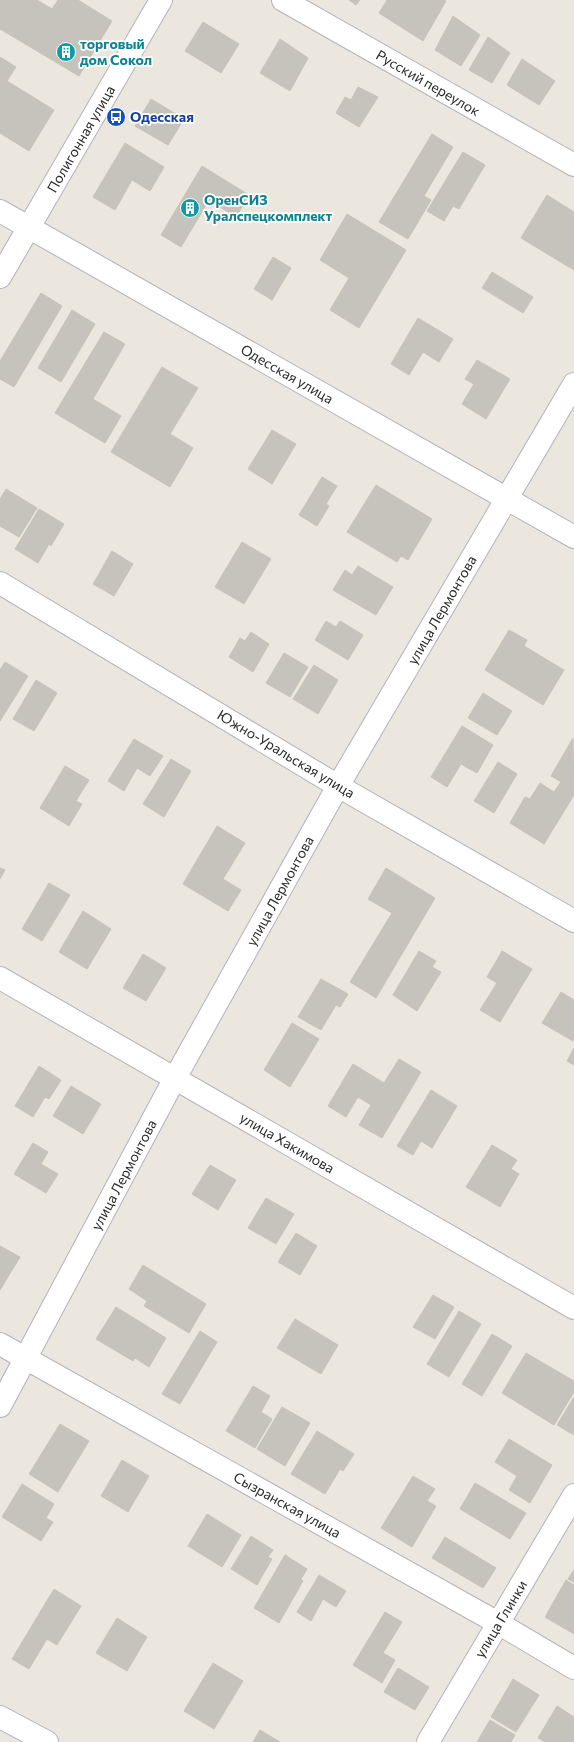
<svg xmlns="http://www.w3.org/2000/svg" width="574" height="1742" font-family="Commissioner,sans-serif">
  <rect width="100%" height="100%" fill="#ebe7de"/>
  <g fill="#c6c3bd" stroke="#c6c3b7">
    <polygon points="0,0 37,0 52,9 58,0 78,0 112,21 79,76 0,29"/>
    <polygon points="349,0 360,0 356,5"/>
    <polygon points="387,0 443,0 446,1 423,41 379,13"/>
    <polygon points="453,16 480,35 461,66 435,50"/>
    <polygon points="203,22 239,44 221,73 185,51"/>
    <polygon points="488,37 510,53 492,83 469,70"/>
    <polygon points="280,39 308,58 290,91 260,73"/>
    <polygon points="0,57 16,67 7,81 54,110 29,151 0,133"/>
    <polygon points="522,59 555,81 539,105 507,85"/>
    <polygon points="358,87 378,97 359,127 336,113 345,97 351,100"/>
    <polygon points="151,99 184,119 168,145 135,126"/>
    <polygon points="432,134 453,147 424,196 431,200 408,239 379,222"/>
    <polygon points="125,143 164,167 150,191 132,180 115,210 93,197"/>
    <polygon points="463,152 485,165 459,209 453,206 444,221 427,211"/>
    <polygon points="202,166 249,195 236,217 209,200 181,247 161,235"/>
    <polygon points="547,195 574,212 574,270 521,238"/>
    <polygon points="347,214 406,250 359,328 330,310 349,278 320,260"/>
    <polygon points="273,257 291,268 272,300 254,289"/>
    <polygon points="492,272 533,297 523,313 482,288"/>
    <polygon points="41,293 62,306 14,387 0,379 0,361"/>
    <polygon points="72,310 95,324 61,382 38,368"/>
    <polygon points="418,318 453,339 439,362 423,352 409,375 391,364"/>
    <polygon points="104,332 125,344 93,399 121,416 105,443 55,413"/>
    <polygon points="477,360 510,379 486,419 462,404 474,384 465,379"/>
    <polygon points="162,367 198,388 170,434 193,448 170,487 111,452"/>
    <polygon points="272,430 296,444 272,484 248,469"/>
    <polygon points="322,477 337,486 326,504 329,506 317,526 299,515"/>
    <polygon points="376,485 432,519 408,560 401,556 397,562 347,532"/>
    <polygon points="6,489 37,508 19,537 0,526 0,499"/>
    <polygon points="39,509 64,524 51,546 49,544 38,563 15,549"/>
    <polygon points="242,542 271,559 244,604 215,587"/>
    <polygon points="112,551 133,564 114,596 93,584"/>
    <polygon points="358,566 393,587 376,615 333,590 345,570 352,575"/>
    <polygon points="326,621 336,627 340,621 363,635 348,660 315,640"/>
    <polygon points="509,630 527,640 524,646 564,670 543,705 485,670"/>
    <polygon points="251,632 269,644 253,672 229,657 240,638 245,641"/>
    <polygon points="284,653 308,667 290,697 266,683"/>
    <polygon points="5,662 28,676 0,721 0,670"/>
    <polygon points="314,665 338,680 318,714 293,699"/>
    <polygon points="36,680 57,693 34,731 13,719"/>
    <polygon points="483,693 512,711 497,735 468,718"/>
    <polygon points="462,726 493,745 477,773 461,764 447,787 431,777"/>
    <polygon points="573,738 574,795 544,844 510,823 525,797 530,799 540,783 554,792 561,782 551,776"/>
    <polygon points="134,739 163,756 150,776 137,768 124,791 108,781"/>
    <polygon points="171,759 191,771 164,817 143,804"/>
    <polygon points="498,762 517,774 494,813 474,801"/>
    <polygon points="65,766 89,780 76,801 82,804 69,826 40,808"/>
    <polygon points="217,826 245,843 223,879 241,890 228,911 183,884"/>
    <polygon points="0,868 5,870 0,879"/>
    <polygon points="386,868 435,898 376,998 350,982 392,913 368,899"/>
    <polygon points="49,883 70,895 42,941 22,929"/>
    <polygon points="83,911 111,929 87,969 59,952"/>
    <polygon points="419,951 436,961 432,967 441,972 417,1011 393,995"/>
    <polygon points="502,951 532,969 500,1022 480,1010 497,983 487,977"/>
    <polygon points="143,954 166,968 146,1001 123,988"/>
    <polygon points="321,979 348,994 340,1007 336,1005 321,1030 298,1017"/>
    <polygon points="561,992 574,1000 574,1038 573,1041 542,1023"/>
    <polygon points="292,1023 319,1039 290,1087 264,1070"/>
    <polygon points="574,1048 574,1065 567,1061"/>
    <polygon points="399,1059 421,1072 382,1138 359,1125 371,1105 358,1097 346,1117 328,1106 353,1064 384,1083"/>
    <polygon points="39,1066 61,1080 49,1099 45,1097 33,1117 15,1106"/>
    <polygon points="71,1086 101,1104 83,1134 53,1116"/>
    <polygon points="431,1090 457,1106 432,1148 421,1141 413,1155 397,1146"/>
    <polygon points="33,1143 48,1152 41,1164 58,1174 46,1193 14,1174"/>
    <polygon points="492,1145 517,1160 511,1169 519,1174 500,1207 466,1187"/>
    <polygon points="210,1165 236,1180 218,1210 192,1194"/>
    <polygon points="266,1198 294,1214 276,1244 248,1228"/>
    <polygon points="296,1233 317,1246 300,1275 278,1262"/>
    <polygon points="0,1246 20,1257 0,1290"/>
    <polygon points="143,1265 206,1304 189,1333 144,1306 147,1301 129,1289"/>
    <polygon points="433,1295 454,1307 435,1339 413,1327"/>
    <polygon points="116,1307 166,1338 149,1367 135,1358 133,1361 96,1339"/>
    <polygon points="459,1311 481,1324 449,1377 427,1364"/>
    <polygon points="295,1319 338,1345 321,1374 277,1348"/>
    <polygon points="200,1331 217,1342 180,1404 162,1394"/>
    <polygon points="492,1334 512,1346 482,1396 462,1384"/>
    <polygon points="526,1353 574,1381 574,1392 554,1425 502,1393"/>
    <polygon points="253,1386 270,1396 261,1412 272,1419 255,1448 226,1431"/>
    <polygon points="574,1397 574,1435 557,1425"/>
    <polygon points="282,1407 310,1423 285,1466 257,1449"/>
    <polygon points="60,1424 89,1441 58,1492 29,1474"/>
    <polygon points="317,1431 354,1454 343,1471 340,1469 325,1494 291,1474"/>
    <polygon points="509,1439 552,1465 530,1503 509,1490 517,1476 495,1462"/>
    <polygon points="122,1460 149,1476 128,1512 101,1496"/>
    <polygon points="413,1476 435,1489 427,1501 436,1506 412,1547 381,1528"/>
    <polygon points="475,1483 526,1513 510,1539 460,1509"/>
    <polygon points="22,1484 54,1504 46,1518 53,1522 41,1541 2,1517"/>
    <polygon points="207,1514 241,1535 222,1567 188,1546"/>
    <polygon points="251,1536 273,1550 268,1557 272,1559 257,1585 231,1569"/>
    <polygon points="445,1537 496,1568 483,1588 432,1558"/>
    <polygon points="285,1555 307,1569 301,1579 303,1581 279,1623 254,1608"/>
    <polygon points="574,1570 574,1582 568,1579"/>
    <polygon points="319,1575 346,1591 336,1607 323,1599 311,1621 297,1612"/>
    <polygon points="566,1580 574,1585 574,1634 545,1617"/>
    <polygon points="54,1589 81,1606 57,1645 47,1639 29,1669 12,1659"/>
    <polygon points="385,1612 402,1622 383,1653 395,1660 382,1683 353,1665"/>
    <polygon points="117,1618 147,1637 127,1671 96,1653"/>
    <polygon points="213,1663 243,1681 214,1729 184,1711"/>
    <polygon points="398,1668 429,1687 415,1710 384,1692"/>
    <polygon points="513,1679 539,1695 516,1732 491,1717"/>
    <polygon points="557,1706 574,1717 574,1742 545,1742 538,1738"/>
    <polygon points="490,1720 515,1735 511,1742 477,1742"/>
    <polygon points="260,1730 280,1742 253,1742"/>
  </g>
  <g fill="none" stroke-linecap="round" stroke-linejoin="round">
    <defs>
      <g id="street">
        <polyline points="283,0 574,165"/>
        <polyline points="0,583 338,786 574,921"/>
        <polyline points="0,978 574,1308"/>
        <polyline points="0,1344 498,1623 574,1668"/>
        <polyline points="0,1406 175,1078 338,786 574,384"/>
        <polyline points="428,1742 574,1495"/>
      </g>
      <g id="secondary">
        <polyline points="0,211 574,537"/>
        <polyline points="0,277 161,0"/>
        <polyline points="0,1717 47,1742"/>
      </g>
    </defs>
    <use href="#street" stroke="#b1b2bc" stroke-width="24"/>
    <use href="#secondary" stroke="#b1b2bc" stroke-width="24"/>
    <use href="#street" stroke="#fff" stroke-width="22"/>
    <use href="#secondary" stroke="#fff" stroke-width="22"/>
  </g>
  <defs>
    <symbol id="building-disc" viewBox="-11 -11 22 22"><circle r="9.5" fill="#0f9aa8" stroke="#fff"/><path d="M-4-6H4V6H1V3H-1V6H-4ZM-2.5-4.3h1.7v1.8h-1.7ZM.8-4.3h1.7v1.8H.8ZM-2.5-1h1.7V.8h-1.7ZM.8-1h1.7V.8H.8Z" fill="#fff"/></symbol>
    <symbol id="bus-disc" viewBox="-11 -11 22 22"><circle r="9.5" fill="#1a4fb4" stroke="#fff"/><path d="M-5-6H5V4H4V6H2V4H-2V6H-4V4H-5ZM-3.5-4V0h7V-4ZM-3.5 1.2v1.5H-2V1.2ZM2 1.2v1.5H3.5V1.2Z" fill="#fff"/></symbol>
  </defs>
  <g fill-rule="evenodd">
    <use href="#building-disc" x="55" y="41" width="22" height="22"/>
    <use href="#bus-disc" x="105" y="106" width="22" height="22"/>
    <use href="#building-disc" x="179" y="197" width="22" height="22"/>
  </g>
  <g text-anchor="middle" stroke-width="3.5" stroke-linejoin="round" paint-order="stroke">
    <g font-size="14" font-weight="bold" fill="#0d838f" stroke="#fff" text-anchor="start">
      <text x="80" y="49">торговый<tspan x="80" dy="16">дом Сокол</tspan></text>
      <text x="204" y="205">ОренСИЗ<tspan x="204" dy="16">Уралспецкомплект</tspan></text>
    </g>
    <g font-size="14" fill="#2a2a2a" stroke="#fff">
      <text transform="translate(428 83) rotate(30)" y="5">Русский переулок</text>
      <text transform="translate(81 139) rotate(-60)" y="5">Полигонная улица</text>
      <text transform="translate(287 374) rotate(30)" y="5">Одесская улица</text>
      <text transform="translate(442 610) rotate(-60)" y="5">улица Лермонтова</text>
      <text transform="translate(286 754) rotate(31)" y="5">Южно-Уральская улица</text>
      <text transform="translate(280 891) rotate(-61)" y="5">улица Лермонтова</text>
      <text transform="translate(287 1143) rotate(30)" y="5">улица Хакимова</text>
      <text transform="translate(124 1175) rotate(-62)" y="5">улица Лермонтова</text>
      <text transform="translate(287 1505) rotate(29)" y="5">Сызранская улица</text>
      <text transform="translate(501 1619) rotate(-59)" y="5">улица Глинки</text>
    </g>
    <g font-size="14" font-weight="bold" fill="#164399" stroke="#fff" text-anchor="start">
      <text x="130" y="122">Одесская</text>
    </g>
  </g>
</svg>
